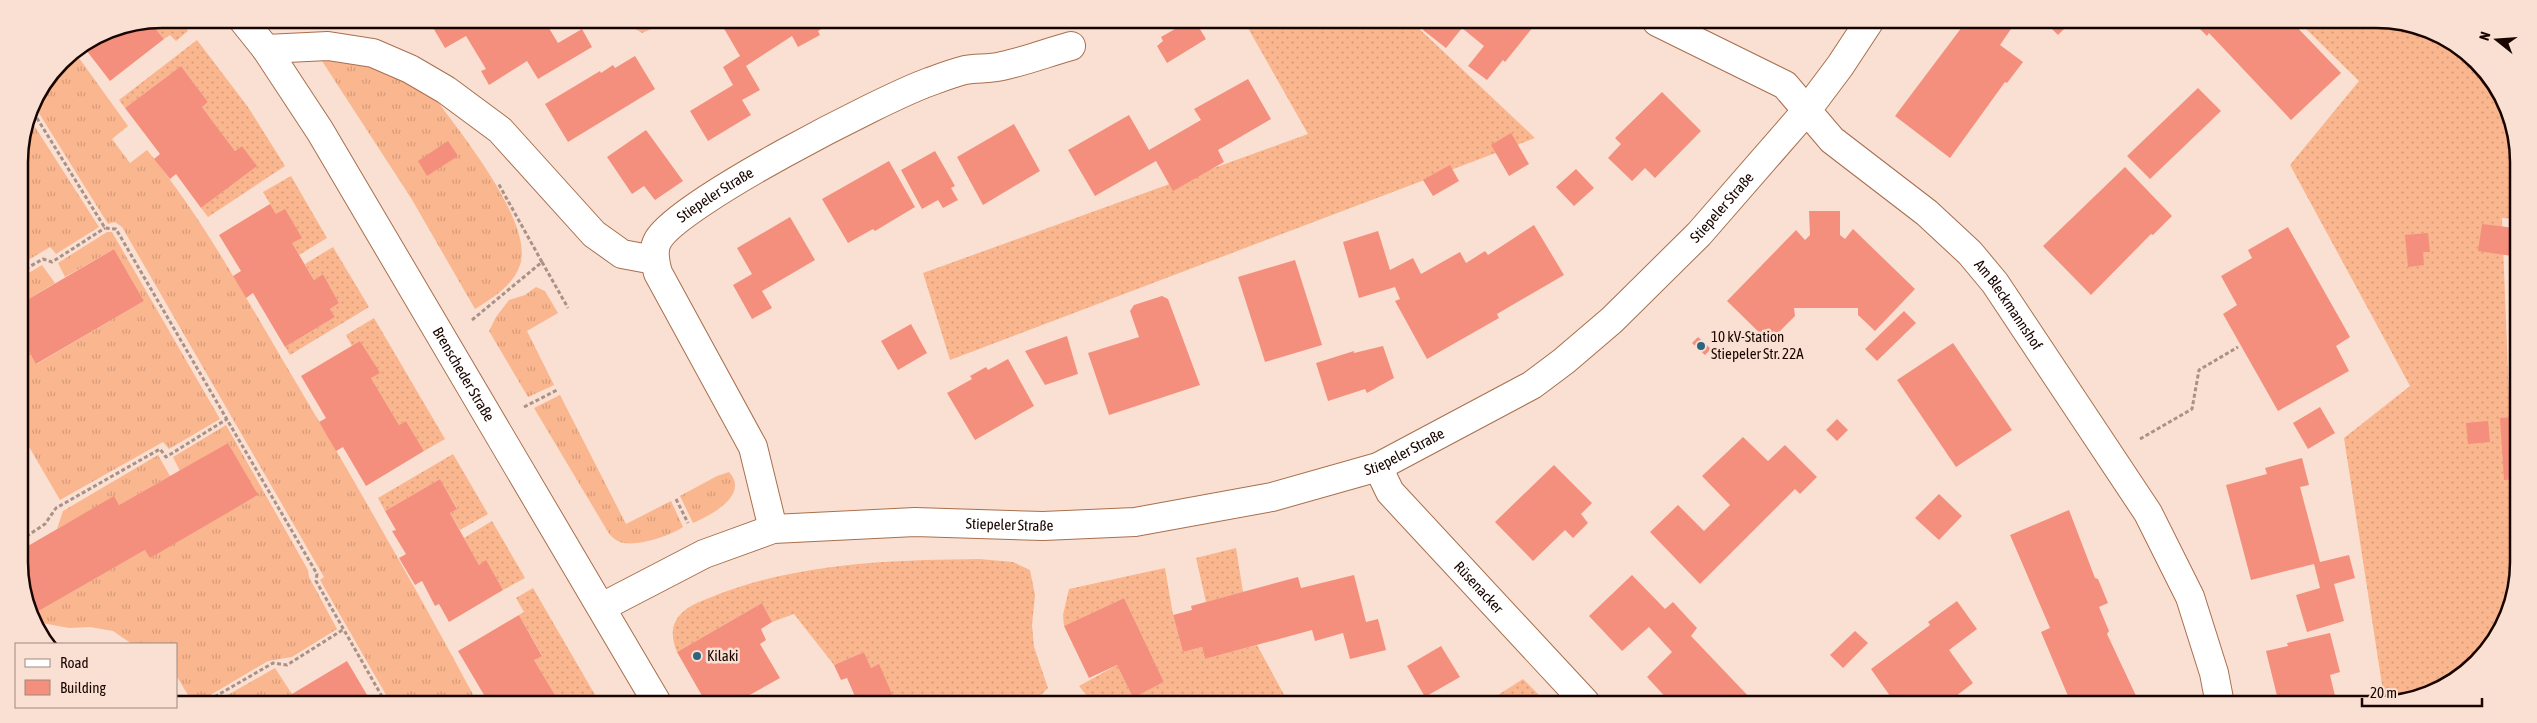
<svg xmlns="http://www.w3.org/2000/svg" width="2537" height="723" font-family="'Asap Condensed',sans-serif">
  <defs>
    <pattern id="grass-tufts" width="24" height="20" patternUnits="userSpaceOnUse" patternTransform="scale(1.25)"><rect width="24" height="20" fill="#fab68e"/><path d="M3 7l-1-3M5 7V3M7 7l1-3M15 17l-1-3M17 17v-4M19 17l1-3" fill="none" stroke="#d69b79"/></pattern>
    <pattern id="garden-dots" width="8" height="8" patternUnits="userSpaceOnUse" patternTransform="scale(1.25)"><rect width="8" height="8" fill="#fab68e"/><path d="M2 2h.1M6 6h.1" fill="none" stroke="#d69b79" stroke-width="1.8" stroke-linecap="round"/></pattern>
  </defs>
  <rect width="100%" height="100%" fill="#fae0d2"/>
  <g fill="url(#grass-tufts)">
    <path d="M74,51L128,126L112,139L130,163L147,150C202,217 244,295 288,369C353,478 416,588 476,700H389L320,580L324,577L122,227L115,222L108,224L32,102L61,60Z"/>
    <path d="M325,58C352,59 407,75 429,92C437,98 443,110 450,118C472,148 533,227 520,265C513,286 492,298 475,309L411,198L322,61Z"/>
    <polygon points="28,116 99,227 56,254 50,247 20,265 19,152"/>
    <polygon points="107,232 112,232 220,419 169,449 163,442 60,500 21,433 20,362 32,355 37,364 144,301 114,249 65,277 58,263"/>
    <polygon points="42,265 55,283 20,304 20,278"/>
    <polygon points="536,287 545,291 558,313 527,331 554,385 528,397 489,331 496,317 509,300 525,295"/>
    <path d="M560,395L626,524L671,501L683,527C670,536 630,550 616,540C613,538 610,535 608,532L534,408Z"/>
    <polygon points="226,425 308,570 309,577 337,629 292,657 268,661 202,700 191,700 176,675 176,644 132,644 113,631 90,627 69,628 42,623 38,621 21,589 21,585 37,612 145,550 227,512 257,496 228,443 180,471 173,457"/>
    <polygon points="158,455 170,476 119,505 114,497 57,529 63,511"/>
    <path d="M729,472C750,495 711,515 693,523L680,496L717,476Z"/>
    <polygon points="275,668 292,694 282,700 219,700"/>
  </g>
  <g fill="url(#garden-dots)">
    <polygon points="161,19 182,19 188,31 176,41 170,35 164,39 149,21"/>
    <polygon points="621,20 673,20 642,33"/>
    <polygon points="1244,21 1411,21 1535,138 950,360 923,273 1308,134"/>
    <polygon points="2300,23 2412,24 2477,61 2516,134 2515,219 2502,218 2514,525 2513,598 2470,669 2430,694 2385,704 2344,438 2410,386 2290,165 2359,81"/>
    <polygon points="197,40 248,107 285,166 208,217 201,208 256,166 242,146 235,151 202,107 208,102 181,66 125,108 119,100"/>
    <polygon points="291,176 327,238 299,255 292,243 301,238 276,214 263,192"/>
    <polygon points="333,247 369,307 290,355 285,347 335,317 330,309 339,303 323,274 314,280 305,264"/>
    <polygon points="374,318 445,439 424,451 406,421 399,425 371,378 379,373 360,341 352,346 346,335"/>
    <polygon points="453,454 488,514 460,530 450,513 457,508 440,479 385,511 378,498"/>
    <polygon points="492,521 525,578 503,590 486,561 479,565 464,538"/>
    <polygon points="1236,548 1243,592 1206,602 1196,558"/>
    <path d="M979,559L1013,562L1030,570L1035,595L1032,625L1034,647L1048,688L1040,696L1028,701H895L878,665L871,668L864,652L834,665L794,614L772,622L762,603L677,652C672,640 670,627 679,616C689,604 705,600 719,594C801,563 891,560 979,559Z"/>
    <polygon points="1165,568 1173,615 1183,652 1202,647 1205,659 1257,645 1288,702 1091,701 1079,686 1117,665 1133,698 1164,682 1124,598 1064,626 1063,615 1069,589"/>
    <polygon points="533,588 598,700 558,700 534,660 542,655 519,615 524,612 516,598"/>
    <polygon points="1523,679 1546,702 1487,702"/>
  </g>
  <g fill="#f48f7d">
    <polygon points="428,19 544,20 558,43 582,29 592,47 538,79 527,61 489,85 481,71 486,69 466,36 445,48"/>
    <polygon points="719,20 836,20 818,31 820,35 798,47 792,36 746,66 760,90 742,100 751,115 708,141 690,111 733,85 723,67 740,56"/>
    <polygon points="846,20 862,20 850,27"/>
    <polygon points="149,21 164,39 110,81 83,46 107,29"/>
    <polygon points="1189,21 1195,21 1206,39 1167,63 1157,46 1163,41 1161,37"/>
    <polygon points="1426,21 1503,22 1537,22 1505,62 1503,60 1487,80 1468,66 1484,46 1462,28 1446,48 1423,30 1429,23"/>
    <polygon points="1965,23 2015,23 2000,45 2023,62 2007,83 2005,82 1950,158 1895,116"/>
    <polygon points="2046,23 2070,23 2058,35"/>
    <polygon points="2194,23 2293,23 2341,73 2291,120 2209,33 2207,36"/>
    <polygon points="635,56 655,89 568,142 545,104 600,71 601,73 613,65 615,68"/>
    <polygon points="181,66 208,102 202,107 235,151 242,146 257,166 201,208 176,174 170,179 154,159 160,154 125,108"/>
    <polygon points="1248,79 1271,119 1218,150 1224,162 1173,191 1156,161 1095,196 1068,150 1129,115 1149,150 1201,120 1194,109"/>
    <polygon points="2198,88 2221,111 2150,179 2127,156"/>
    <polygon points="1662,92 1701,131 1655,178 1645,168 1632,181 1608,158 1621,144 1615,138"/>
    <polygon points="1014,124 1040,171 983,205 957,157"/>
    <polygon points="646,130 683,181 655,200 644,186 632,194 607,157"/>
    <polygon points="1511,133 1529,164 1509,176 1491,145"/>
    <polygon points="448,141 458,156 427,176 418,161"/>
    <polygon points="935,151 955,186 951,188 958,200 943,208 938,200 922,209 901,170"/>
    <polygon points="889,161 915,207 875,231 873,229 848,243 822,199"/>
    <polygon points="1450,165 1459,181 1433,196 1423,180"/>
    <polygon points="2125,167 2172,216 2153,235 2151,234 2091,295 2043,246"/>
    <polygon points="1576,169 1594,188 1574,206 1556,187"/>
    <polygon points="270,204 276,214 285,209 302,238 292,243 314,280 323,274 339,303 330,309 335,317 285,347 253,293 246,298 233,276 241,271 219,235"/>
    <polygon points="1809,211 1840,211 1840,235 1845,239 1853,229 1915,289 1875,331 1858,315 1858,308 1794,308 1795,316 1769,342 1727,301 1796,230 1805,240 1810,235"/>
    <polygon points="790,217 815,260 762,291 772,308 752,319 733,285 752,274 737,248"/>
    <polygon points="2482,224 2515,228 2515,248 2512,256 2478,251"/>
    <polygon points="1534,225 1564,275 1497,314 1499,318 1427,359 1395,301 1400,299 1395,287 1359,298 1343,242 1378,231 1390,270 1413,258 1421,274 1460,252 1466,263 1485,251 1488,255"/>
    <polygon points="2288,227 2350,337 2336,346 2349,371 2278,411 2223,314 2237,305 2221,276 2252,258 2248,250"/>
    <polygon points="2428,233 2430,252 2423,252 2424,265 2408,267 2405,235"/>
    <polygon points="114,249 144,301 36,364 20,335 20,304"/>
    <polygon points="1295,260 1322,345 1265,362 1238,277"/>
    <polygon points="1162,296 1168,299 1200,385 1109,415 1088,353 1139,337 1130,311 1134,305"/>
    <polygon points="2513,301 2515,301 2515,337 2512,337"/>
    <polygon points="1904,311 1916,323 1877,361 1865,349"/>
    <polygon points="911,324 927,353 898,370 881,341"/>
    <polygon points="1067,336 1078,374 1045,385 1025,351"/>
    <polygon points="20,337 31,355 20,362"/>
    <polygon points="1698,337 1711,349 1705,355 1692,343"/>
    <polygon points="360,341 380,373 371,378 399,425 406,421 424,451 366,486 343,447 336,451 319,422 326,418 301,376"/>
    <polygon points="1953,343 2012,430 1956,467 1897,380"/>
    <polygon points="1383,346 1394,378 1367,393 1365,389 1328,401 1316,363 1354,351 1354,353"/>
    <polygon points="1008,359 1034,406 975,440 947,393 972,379 970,376 986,367 988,370"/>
    <polygon points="2320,407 2335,433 2308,449 2293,423"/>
    <polygon points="2514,417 2514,479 2504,480 2500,418"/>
    <polygon points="1837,419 1848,430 1837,441 1826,430"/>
    <polygon points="2488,421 2490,442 2468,444 2466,423"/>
    <polygon points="1743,437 1768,461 1785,445 1817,477 1800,494 1795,489 1700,584 1650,532 1678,505 1704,531 1730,505 1702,476"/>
    <polygon points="228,443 258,495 150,558 145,550 37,612 21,585 21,550 114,496 119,505"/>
    <polygon points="2302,458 2309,485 2300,487 2320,562 2349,555 2355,578 2334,584 2344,621 2307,632 2296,595 2320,588 2314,564 2251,580 2226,485 2267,474 2265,468"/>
    <polygon points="1554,465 1592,503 1581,514 1588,523 1573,538 1565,530 1533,561 1495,522"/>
    <polygon points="440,479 457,509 450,513 479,565 486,560 503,590 449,622 439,604 435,606 422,581 415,585 399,558 406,554 392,531 396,530 385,511"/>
    <polygon points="1939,494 1962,516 1939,540 1915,518"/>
    <polygon points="2069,510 2095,578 2098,579 2108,603 2099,607 2109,631 2107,634 2138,700 2129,703 2071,703 2041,632 2050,628 2010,535"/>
    <polygon points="1354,575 1366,622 1378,619 1386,650 1350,659 1343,633 1315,641 1312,630 1205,659 1202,647 1183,652 1173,615 1192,610 1191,606 1298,577 1301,588"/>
    <polygon points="1632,575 1665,609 1673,602 1697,628 1691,636 1752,700 1750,703 1671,703 1647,677 1672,652 1649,627 1622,651 1589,616"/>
    <polygon points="1124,598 1164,682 1133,698 1117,665 1089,678 1064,626"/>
    <polygon points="1957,601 1977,629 1949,650 1973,683 1947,703 1895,703 1871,669 1930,625 1928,622"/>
    <polygon points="762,603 772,622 761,629 766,640 760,644 780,678 739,701 705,701 677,652"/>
    <polygon points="519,615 542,656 534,660 558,700 487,700 458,651"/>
    <polygon points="1855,631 1868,643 1843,668 1830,655"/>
    <polygon points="2330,633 2340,672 2330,675 2337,704 2279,704 2266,651 2288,646 2287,643"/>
    <polygon points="1441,646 1460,677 1425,697 1407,666"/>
    <polygon points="864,652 871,668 879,664 895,701 857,701 847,678 841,680 834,665"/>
    <polygon points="347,661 370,700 282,700"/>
  </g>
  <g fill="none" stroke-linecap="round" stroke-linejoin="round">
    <defs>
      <g id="minor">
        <path id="s1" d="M242,19L266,49L320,131L656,701"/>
        <path id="s2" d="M1657,22L1785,85L1832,140L1927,213L1970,253L1995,283L2148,513L2190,597L2214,673L2220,704"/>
        <polyline points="266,49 328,46 373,53 410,69 446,90 500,130 594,234 622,254 654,260"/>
        <path id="s3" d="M1378,467L1390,492L1585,702"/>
        <path id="s4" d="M773,529L753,447L658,273C655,262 652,250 658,240C679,203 882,99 929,82C940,78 953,73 965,70C977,68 990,69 1002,66C1026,61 1049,52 1071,46"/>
        <path id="s5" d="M602,607L704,554L773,529L915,522L1043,526L1135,522L1272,497L1378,467L1532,385L1564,361L1612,320L1699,234L1807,110L1840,66L1869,22"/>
      </g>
    </defs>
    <use href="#minor" stroke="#a86f4d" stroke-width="30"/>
    <g stroke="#a99186" stroke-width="3" stroke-dasharray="4 2.5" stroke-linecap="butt">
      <polyline points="30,107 105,228 116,229 317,574 316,581 384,700"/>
      <polyline points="542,262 568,308"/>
      <polyline points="20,272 43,259 52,262 105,228"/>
      <polyline points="472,320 542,262 498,183"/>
      <polyline points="524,407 557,390"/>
      <polyline points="2140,439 2192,409 2199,370 2238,347"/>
      <polyline points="676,499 688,523"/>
      <polyline points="21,540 45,524 56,508 160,449 166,457 227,419"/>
      <polyline points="209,700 273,663 287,665 344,629"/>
    </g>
    <use href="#minor" stroke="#fff" stroke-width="28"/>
  </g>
  <g fill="#2d657f" stroke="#fae0d2" stroke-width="2">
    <circle cx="1701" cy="346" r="5"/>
    <circle cx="697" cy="656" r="5"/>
  </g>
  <g text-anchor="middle" stroke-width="5" stroke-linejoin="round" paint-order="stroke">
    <g font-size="15" fill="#190500" stroke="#fae0d2">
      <text dy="5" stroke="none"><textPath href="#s4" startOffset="390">Stiepeler Straße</textPath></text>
      <text dy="5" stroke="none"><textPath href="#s5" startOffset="1235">Stiepeler Straße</textPath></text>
      <text dy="5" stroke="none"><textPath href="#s2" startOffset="458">Am Bleckmannshof</textPath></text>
      <text dy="5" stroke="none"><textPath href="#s1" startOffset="419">Brenscheder Straße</textPath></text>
      <text dy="5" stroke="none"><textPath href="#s5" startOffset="830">Stiepeler Straße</textPath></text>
      <text dy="5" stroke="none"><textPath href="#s5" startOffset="425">Stiepeler Straße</textPath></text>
      <text dy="5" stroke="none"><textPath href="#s3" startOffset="158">Rüsenacker</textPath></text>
    </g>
    <g font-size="15" fill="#190500" stroke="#fae0d2" text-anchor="start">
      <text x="1711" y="342">10 kV-Station<tspan x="1711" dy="17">Stiepeler Str. 22A</tspan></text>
      <text x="707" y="661">Kilaki</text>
    </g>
  </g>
  <path d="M0 0H2537V723H0ZM162 28H2376A134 134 0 0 1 2510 162V562A134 134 0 0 1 2376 696H162A134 134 0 0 1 28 562V162A134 134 0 0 1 162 28Z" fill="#fae0d2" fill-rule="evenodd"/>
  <path fill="none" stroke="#190500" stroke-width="2.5" d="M162 28H2376A134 134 0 0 1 2510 162V562A134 134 0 0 1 2376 696H162A134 134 0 0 1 28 562V162A134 134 0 0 1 162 28Z"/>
  <rect x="15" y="643" width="162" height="65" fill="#fae0d2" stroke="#a0887e"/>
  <rect x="25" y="659" width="25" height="8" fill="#ffffff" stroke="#a0887e"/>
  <text x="60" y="668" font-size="15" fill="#190500">Road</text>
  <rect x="25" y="680" width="25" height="15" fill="#f48f7d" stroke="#a0887e"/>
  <text x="60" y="693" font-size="15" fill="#190500">Building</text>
  <g transform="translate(2497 40) rotate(287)" stroke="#fae0d2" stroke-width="4" paint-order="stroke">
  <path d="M0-4L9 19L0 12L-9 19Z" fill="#190500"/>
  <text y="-8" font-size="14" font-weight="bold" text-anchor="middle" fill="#190500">N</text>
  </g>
  <path d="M2362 698v8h120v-8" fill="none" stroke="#190500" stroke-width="2.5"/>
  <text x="2370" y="698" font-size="15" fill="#190500" stroke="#fae0d2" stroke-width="4" paint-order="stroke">20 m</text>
</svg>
